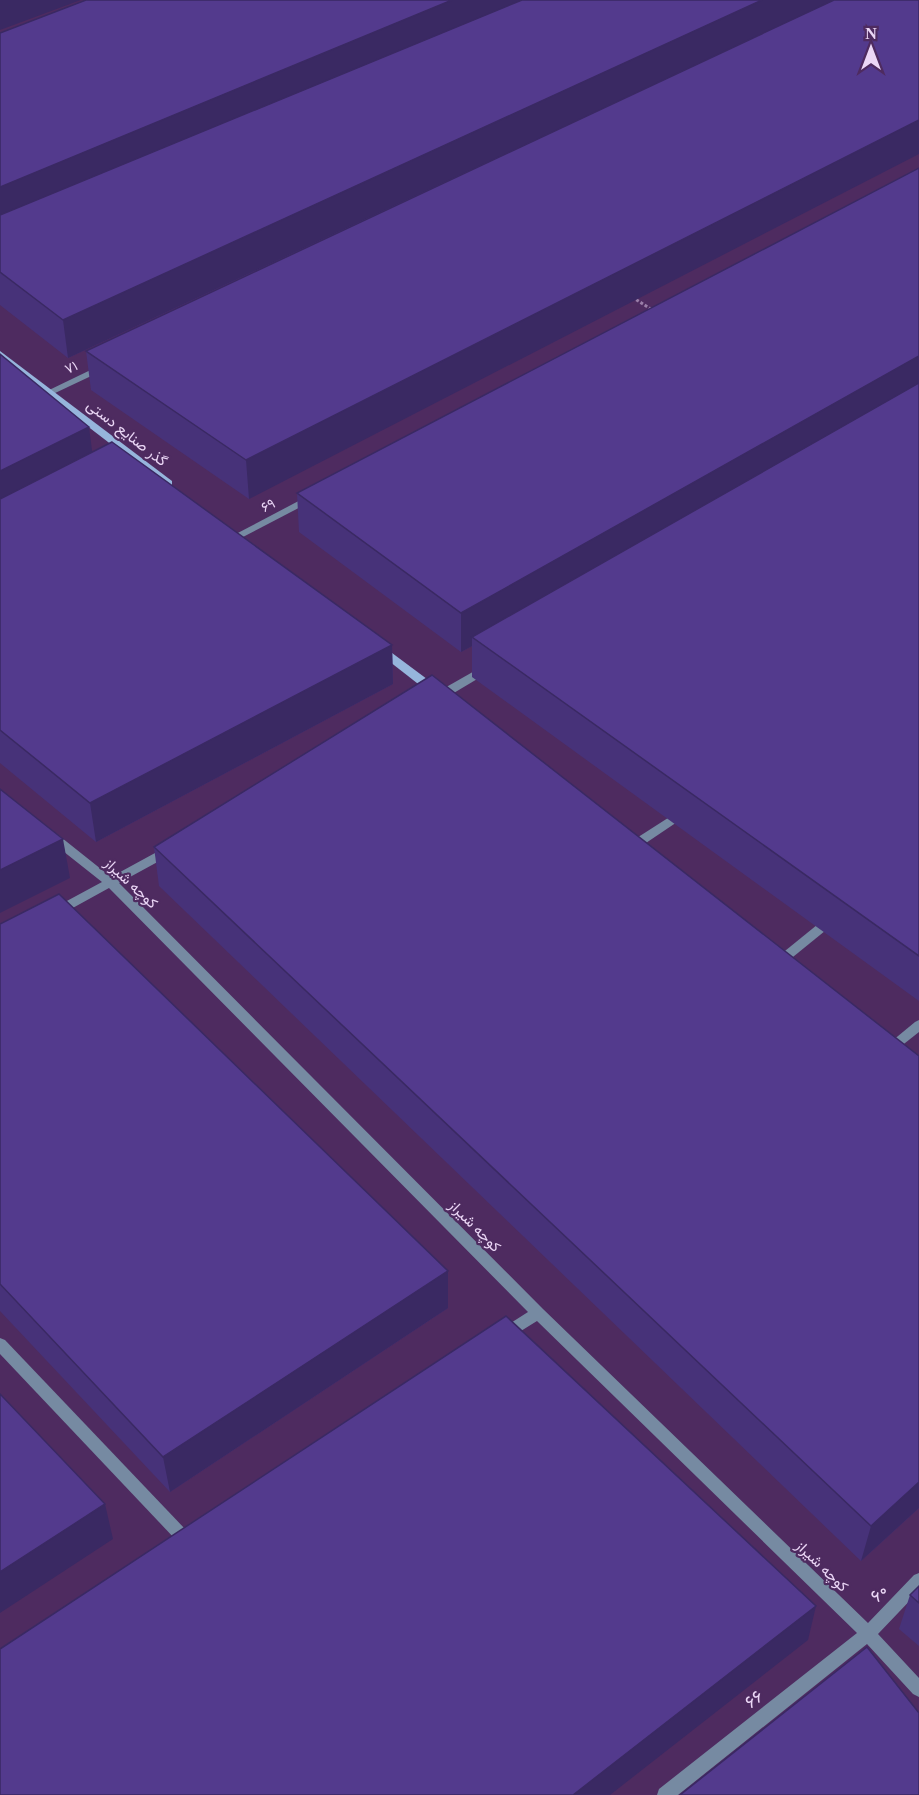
<svg xmlns="http://www.w3.org/2000/svg" width="919" height="1795" font-family="'Times New Roman',Vazirmatn,serif">
  <rect width="100%" height="100%" fill="#4e2b60"/>
  <g fill="none" stroke-linecap="round" stroke-linejoin="round">
    <polyline stroke="#9a7ea8" stroke-width="3" stroke-dasharray="3 2" stroke-linecap="butt" points="632,297 654,311"/>
    <g fill="#768aa2" fill-rule="evenodd">
      <polygon points="682,809 686,810 688,813 686,816 640,847 632,847 630,844 632,841"/>
      <polygon points="832,915 836,916 838,919 836,922 788,961 780,961 778,958 780,955 828,916"/>
      <polygon points="919,1020 919,1032 900,1047 892,1047 890,1044 892,1041 915,1022"/>
    </g>
    <g fill="#768aa2" fill-rule="evenodd">
      <polygon points="103,364 108,367 106,369 53,394 50,395 45,392"/>
      <polygon points="310,495 314,496 314,500 241,538 233,538 232,536"/>
      <polygon points="485,665 490,669 489,672 442,700 434,700 432,697 434,694"/>
      <polygon points="53,833 57,834 111,877 166,847 174,847 176,850 174,853 119,883 543,1309 868,1623 914,1575 919,1573 919,1591 878,1634 919,1678 919,1697 913,1694 867,1644 678,1795 657,1795 659,1789 857,1633 537,1321 508,1339 503,1341 498,1339 496,1335 498,1331 528,1312 109,888 60,915 52,915 50,912 52,909 102,882 49,840 47,837 49,834"/>
      <polygon points="0,1338 5,1340 186,1530 189,1535 186,1540 181,1542 176,1540 0,1354"/>
    </g>
    <g fill="#96b5dc" fill-rule="evenodd">
      <polygon points="0,351 172,481 172,485 164,485 0,359"/>
      <polygon points="380,644 439,688 441,691 439,694 431,694 376,651 375,648"/>
    </g>
  </g>
  <g fill="#473279">
    <polygon points="919,0 249,499 91,390 86,351 618,102 68,358 0,305 0,33"/>
    <polygon points="919,168 919,1001 472,677 472,646 461,652 299,532 297,493"/>
    <polygon points="0,354 92,452 392,645 393,684 96,842 0,763"/>
    <polygon points="154,847 919,1056 919,1508 861,1561 159,886"/>
    <polygon points="0,924 448,1308 170,1492 0,1311"/>
    <polygon points="919,1586 919,1646 899,1629 910,1595"/>
  </g>
  <g fill="#3a2963">
    <polygon points="0,0 81,0 0,30"/>
    <polygon points="452,0 552,0 0,235 0,187"/>
    <polygon points="762,0 835,0 68,358 63,320"/>
    <polygon points="919,120 919,154 249,499 246,460"/>
    <polygon points="919,356 919,391 472,637 472,646 461,652 461,613"/>
    <polygon points="89,427 94,466 0,513 0,471"/>
    <polygon points="392,645 393,684 96,842 90,803"/>
    <polygon points="63,839 70,878 0,913 0,870"/>
    <polygon points="448,1271 448,1308 170,1492 163,1457"/>
    <polygon points="919,1482 919,1508 861,1561 871,1526"/>
    <polygon points="105,1504 113,1539 0,1613 0,1572"/>
    <polygon points="816,1606 808,1640 610,1795 573,1795"/>
  </g>
  <g fill="#533a8d" stroke="#3a2963" stroke-width="1.5">
    <polygon points="86,0 452,0 0,187 0,33"/>
    <polygon points="522,0 762,0 63,320 0,272 0,215"/>
    <polygon points="834,0 919,0 919,120 246,460 86,351"/>
    <polygon points="919,168 919,356 461,613 297,493"/>
    <polygon points="0,354 89,427 0,471"/>
    <polygon points="919,383 919,956 472,637"/>
    <polygon points="112,442 392,645 90,803 0,730 0,499"/>
    <polygon points="432,675 919,1056 919,1482 871,1526 154,847"/>
    <polygon points="0,789 63,839 0,870"/>
    <polygon points="59,894 448,1271 163,1457 0,1284 0,924"/>
    <polygon points="506,1316 816,1606 573,1795 0,1795 0,1649"/>
    <polygon points="0,1394 105,1504 0,1572"/>
    <polygon points="919,1586 919,1603 910,1595"/>
    <polygon points="867,1647 919,1713 919,1795 680,1795"/>
  </g>
  <g text-anchor="middle" stroke-width="4.5" stroke-linejoin="round" paint-order="stroke">
    <g font-size="14" fill="#ebd7f6" stroke="#4e2b60">
      <text transform="translate(71 367) rotate(-25)" y="5">۷۱</text>
      <text transform="translate(268 505) rotate(-27)" y="5">۶۹</text>
    </g>
    <g font-size="15" fill="#ebd7f6" stroke="#4e2b60">
      <text transform="translate(127 433) rotate(38)" y="5">گذر صنایع دستی</text>
      <text transform="translate(131 883) rotate(43)" y="5">کوچه شیراز</text>
      <text transform="translate(475 1226) rotate(45)" y="5">کوچه شیراز</text>
      <text transform="translate(822 1566) rotate(44)" y="5">کوچه شیراز</text>
    </g>
    <g font-size="18" fill="#ebd7f6" stroke="#4e2b60">
      <text transform="translate(879 1593) rotate(-47)" y="6">۶۰</text>
      <text transform="translate(754 1699) rotate(-38)" y="6">۶۶</text>
    </g>
  </g>
  <g transform="translate(871 48)" stroke="#4e2b60" stroke-width="4.5" paint-order="stroke">
  <path d="M0-4.5L10 22L0 15L-10 22Z" fill="#ebd7f6"/>
  <text y="-9" font-size="16" font-weight="bold" text-anchor="middle" fill="#ebd7f6">N</text>
  </g>
</svg>
